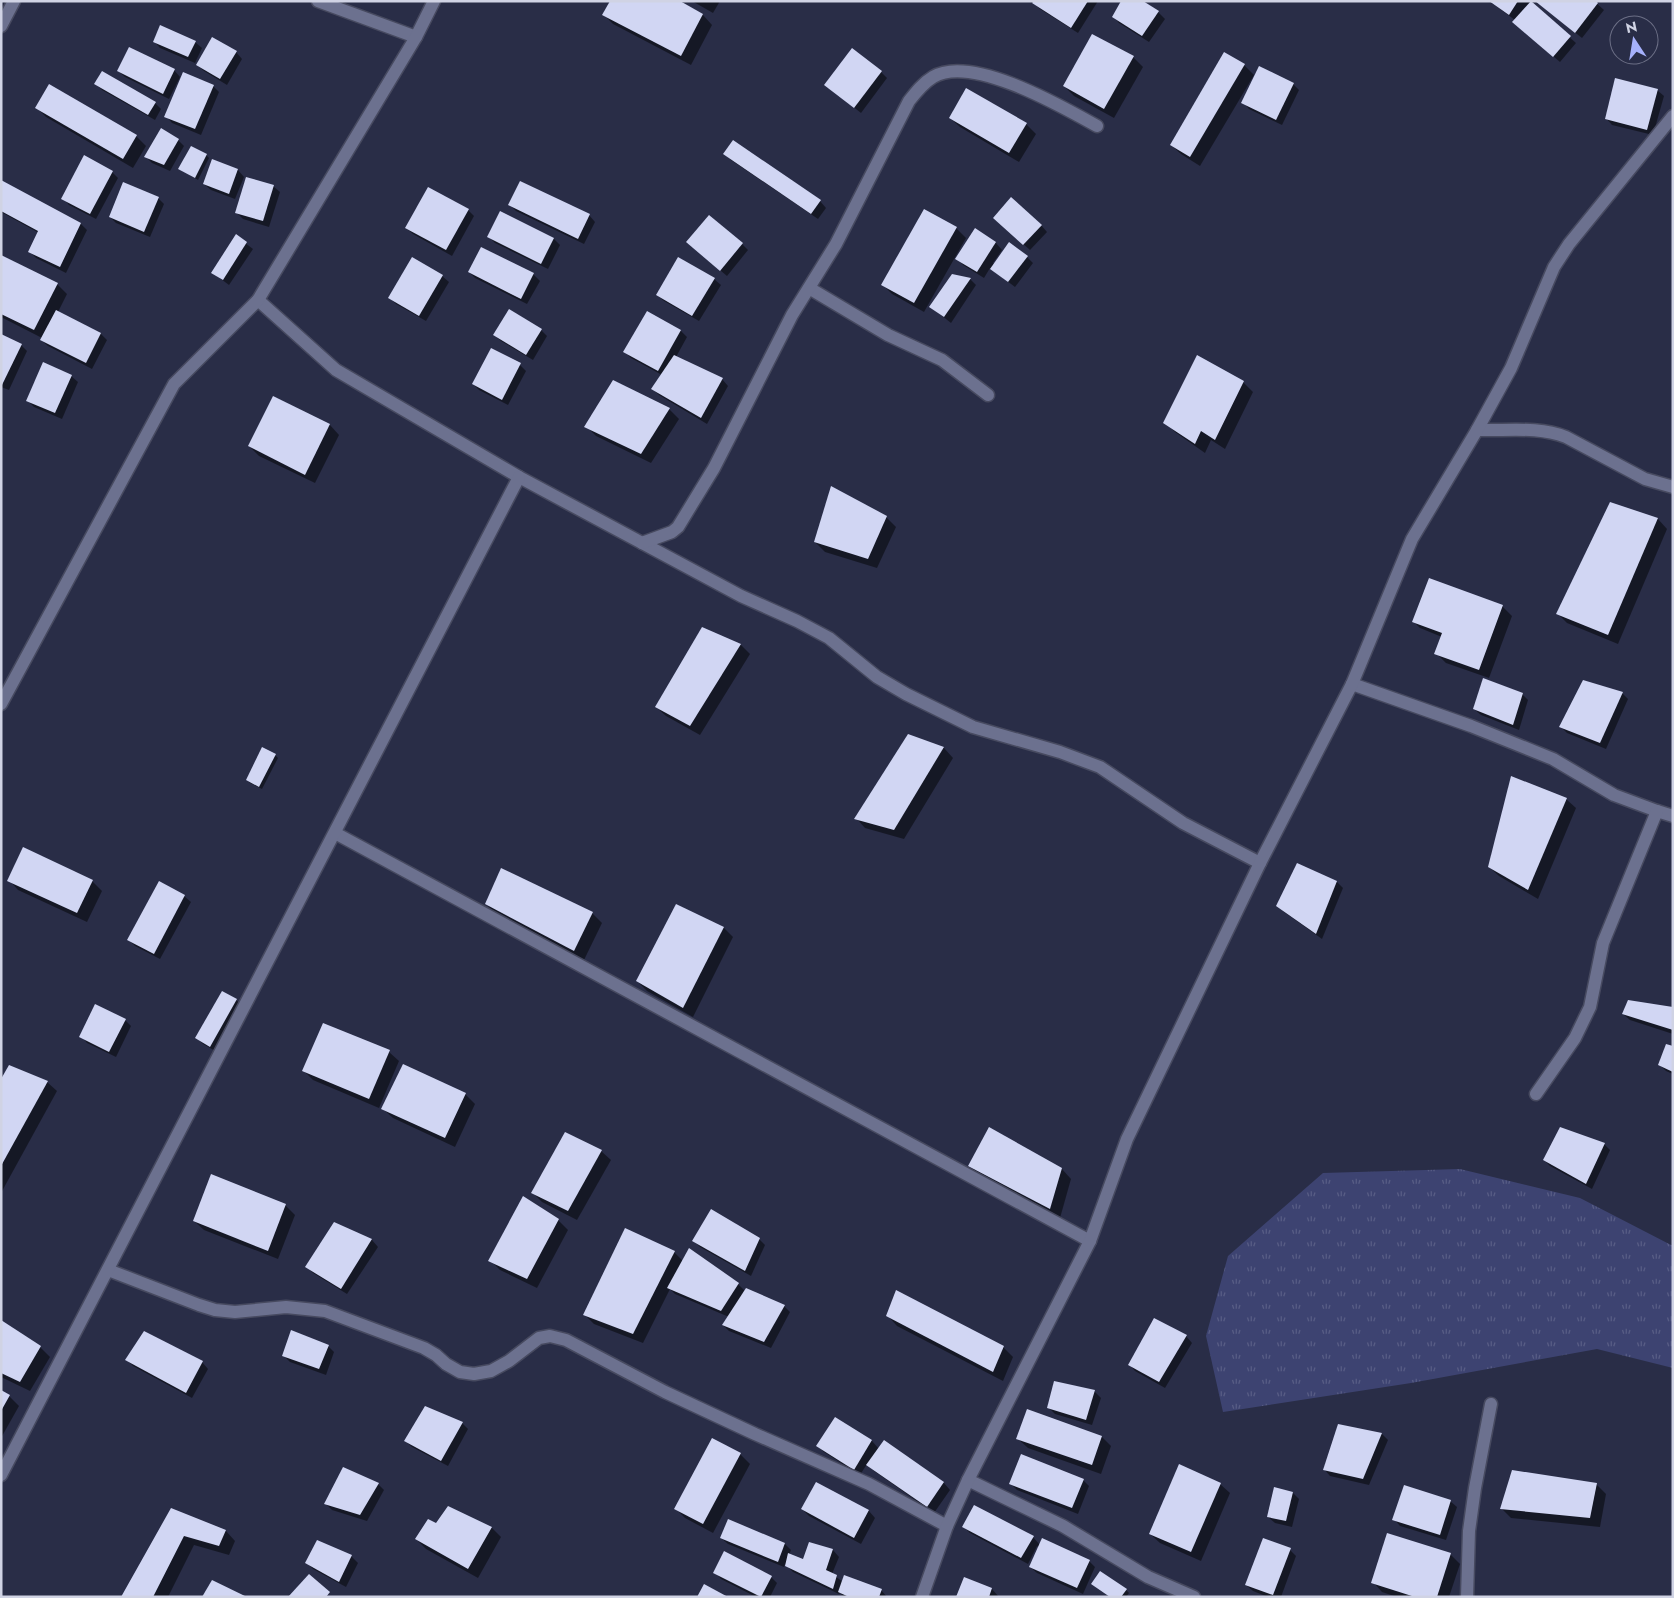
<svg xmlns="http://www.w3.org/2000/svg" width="1674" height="1598" font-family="Jost,sans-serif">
  <defs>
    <pattern id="grass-tufts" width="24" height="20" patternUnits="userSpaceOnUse" patternTransform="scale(1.25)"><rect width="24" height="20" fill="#3d4371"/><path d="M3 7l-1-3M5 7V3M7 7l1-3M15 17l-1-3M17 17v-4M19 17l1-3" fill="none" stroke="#585d85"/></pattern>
  </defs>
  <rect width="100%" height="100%" fill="#292d47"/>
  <polygon fill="url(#grass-tufts)" points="1460,1169 1580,1198 1673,1246 1673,1368 1597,1349 1411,1383 1223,1412 1206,1336 1228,1256 1323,1173"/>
  <g fill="#0007">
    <polygon points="677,1 703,15 712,25 691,65 613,24 604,15"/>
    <polygon points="692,1 720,1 713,13"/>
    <polygon points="1035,1 1098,1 1078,33 1040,9 1034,3"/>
    <polygon points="1141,1 1158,12 1165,19 1149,42 1119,23 1113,16"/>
    <polygon points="1489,1 1529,1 1576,43 1560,62 1520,28 1515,20"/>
    <polygon points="1536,1 1594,1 1604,10 1582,38"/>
    <polygon points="154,41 195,42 202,48 195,63 160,48"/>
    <polygon points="236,52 242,59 227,85 204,71 197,65"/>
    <polygon points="1133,57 1143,67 1114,118 1074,96 1064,86"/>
    <polygon points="1244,65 1254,75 1200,166 1181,154 1171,145"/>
    <polygon points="174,70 180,77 169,99 125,77 118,71"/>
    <polygon points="881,72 887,78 861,113 826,85"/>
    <polygon points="96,84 155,103 161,109 155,120 102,90"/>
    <polygon points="1293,84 1299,90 1282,125 1249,109 1243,102"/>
    <polygon points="213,86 219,92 201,135 172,123 166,116"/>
    <polygon points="1657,90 1664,96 1653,135 1612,125 1606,118"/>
    <polygon points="36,107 136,136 146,146 133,168 46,117"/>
    <polygon points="950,118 1026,124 1036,134 1019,162 960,127"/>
    <polygon points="178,140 184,146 170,171 152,163 146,157"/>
    <polygon points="725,154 820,201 826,208 818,219 731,160"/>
    <polygon points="206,155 209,158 198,180 180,169"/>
    <polygon points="213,161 238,170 244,177 235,199 211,190 204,184"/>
    <polygon points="112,172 118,178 96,219 69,205 63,198"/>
    <polygon points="1,182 81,224 87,230 66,273 36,258 30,252 39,233 1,212"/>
    <polygon points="273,186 280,192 269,227 243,219 237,213"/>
    <polygon points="158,198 164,204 150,237 116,223 110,217"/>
    <polygon points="510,205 589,215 595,222 584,244 516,211"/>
    <polygon points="468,210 474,216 452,256 413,234 406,228"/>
    <polygon points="500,212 554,239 560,245 548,269 495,243 488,236"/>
    <polygon points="1001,224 1041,225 1047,232 1030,250"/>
    <polygon points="956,228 966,238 924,312 892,294 883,285"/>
    <polygon points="975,230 996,243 1002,250 993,263 995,264 1027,257 1033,263 1015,287 990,268 984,278 963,265 957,258"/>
    <polygon points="236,236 253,249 229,285 213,273"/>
    <polygon points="742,244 748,250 727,276 694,248"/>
    <polygon points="482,248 533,274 540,281 527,304 475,278 469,272"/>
    <polygon points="1,256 57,284 67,294 58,312 101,334 107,340 92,369 48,346 41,340 42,338 1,317"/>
    <polygon points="679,258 714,279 721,285 699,321 664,301 657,295"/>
    <polygon points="442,276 449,282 426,321 396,304 390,298"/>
    <polygon points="970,279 976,285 951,323 931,307"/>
    <polygon points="647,313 681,331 687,337 676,357 722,379 728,386 707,424 659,395 653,389 662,375 631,358 625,352"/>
    <polygon points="541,330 547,336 533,360 501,341 494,335"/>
    <polygon points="1,335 21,345 27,351 9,390 1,387"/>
    <polygon points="491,350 520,365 526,371 508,405 479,390 473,384"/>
    <polygon points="43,364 71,376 78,382 62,419 34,407 27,400"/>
    <polygon points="614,382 669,409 679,419 651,463 596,436 586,426"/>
    <polygon points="1243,382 1253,392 1225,449 1211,440 1205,453 1175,432 1165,422"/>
    <polygon points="273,397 330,425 339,435 315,483 259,456 249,446"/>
    <polygon points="1611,503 1658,519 1667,529 1618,644 1567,623 1557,613"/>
    <polygon points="886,517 896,527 877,568 825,552 815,542"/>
    <polygon points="1502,606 1512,616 1489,678 1446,663 1436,653 1442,637 1420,628 1414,622"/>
    <polygon points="702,628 741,645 750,654 700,735 666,716 656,707"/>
    <polygon points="1622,693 1628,699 1606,749 1567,733 1561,727"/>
    <polygon points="1522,694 1528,700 1519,730 1481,715 1474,709"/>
    <polygon points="908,735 944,748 953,758 904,839 865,828 856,818"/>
    <polygon points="275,755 278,758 262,789 250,783 247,780"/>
    <polygon points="1566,799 1576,808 1538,899 1499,876 1489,867"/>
    <polygon points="9,880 92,881 102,891 87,922 18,890"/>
    <polygon points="1337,882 1343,888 1322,939 1284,912 1278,906"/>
    <polygon points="184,896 191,902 160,959 135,946 129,940"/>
    <polygon points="486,904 592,913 602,923 584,960 496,914"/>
    <polygon points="677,906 724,928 733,937 693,1017 647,991 637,981"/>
    <polygon points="222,992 236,1000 243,1006 217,1052 203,1044 197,1038"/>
    <polygon points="1673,1008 1673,1034 1630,1020 1623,1014"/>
    <polygon points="125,1020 131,1026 116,1057 87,1043 81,1036"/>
    <polygon points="1673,1048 1673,1074 1666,1071 1660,1065"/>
    <polygon points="389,1052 399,1061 379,1108 313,1080 304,1071"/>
    <polygon points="1,1082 47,1082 57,1091 1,1193"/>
    <polygon points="465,1094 475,1104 455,1147 393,1118 383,1109"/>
    <polygon points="1604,1144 1610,1150 1592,1189 1550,1166 1544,1160"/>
    <polygon points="601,1151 611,1160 577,1220 542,1202 533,1193"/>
    <polygon points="970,1166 1062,1169 1071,1179 1060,1218 980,1176"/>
    <polygon points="285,1205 295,1215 278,1259 204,1230 194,1221"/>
    <polygon points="558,1220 568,1230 537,1288 500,1270 490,1260"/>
    <polygon points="334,1224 372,1240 378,1247 347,1294 313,1273 307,1267"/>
    <polygon points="626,1230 674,1252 683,1261 738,1284 745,1291 784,1306 790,1312 771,1348 729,1331 723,1325 729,1317 675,1294 670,1289 643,1343 594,1324 585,1315"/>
    <polygon points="759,1239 765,1245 751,1276 700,1247 694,1241"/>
    <polygon points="888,1316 1003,1347 1013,1357 1003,1381 897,1326"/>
    <polygon points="1,1321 40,1347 50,1357 30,1391 1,1377"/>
    <polygon points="1186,1336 1192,1343 1165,1388 1135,1371 1129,1364"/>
    <polygon points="328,1346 334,1352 326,1375 290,1362 283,1355"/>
    <polygon points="127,1360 202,1362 208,1369 192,1398 133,1366"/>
    <polygon points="1094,1391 1101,1398 1092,1425 1055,1414 1049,1408"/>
    <polygon points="1,1392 9,1396 19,1406 1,1438"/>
    <polygon points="836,1419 872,1441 879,1449 884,1442 944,1483 950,1490 934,1513 874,1471 867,1464 860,1475 824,1452 818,1446"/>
    <polygon points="462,1423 468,1429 448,1466 412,1447 405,1441"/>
    <polygon points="1339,1425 1382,1434 1388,1440 1369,1485 1330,1476 1324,1469"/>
    <polygon points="1102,1437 1111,1446 1101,1474 1028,1448 1018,1439"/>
    <polygon points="740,1454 750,1464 713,1533 685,1518 675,1508"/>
    <polygon points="1083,1480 1089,1486 1078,1514 1017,1490 1011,1484"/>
    <polygon points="378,1484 384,1490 367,1521 332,1510 326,1504"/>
    <polygon points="816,1484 869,1511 875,1518 861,1544 809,1516 802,1509"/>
    <polygon points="1220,1484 1230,1493 1201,1561 1160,1543 1150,1534"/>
    <polygon points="1596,1484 1606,1494 1600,1527 1511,1518 1501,1508"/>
    <polygon points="1293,1493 1299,1499 1292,1527 1275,1523 1268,1517"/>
    <polygon points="1450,1501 1457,1507 1446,1540 1400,1526 1394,1519"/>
    <polygon points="171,1510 226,1531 235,1541 229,1555 194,1545 168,1597 123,1597"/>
    <polygon points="436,1525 492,1528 501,1537 478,1578 426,1549 416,1539"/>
    <polygon points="964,1527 1033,1537 1040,1545 1089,1561 1095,1567 1083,1594 1037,1573 1030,1567 1039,1547 1037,1546 1028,1564 970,1533"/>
    <polygon points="721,1538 785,1544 791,1550 789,1555 804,1561 833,1550 839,1557 832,1574 843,1582 881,1590 887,1597 844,1597 840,1593 839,1594 793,1572 785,1564 784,1567 728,1544"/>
    <polygon points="317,1542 351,1556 358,1563 346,1587 313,1569 307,1563"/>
    <polygon points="1290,1550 1296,1556 1281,1597 1268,1597 1253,1591 1246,1585"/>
    <polygon points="1450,1554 1460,1564 1449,1597 1397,1597 1382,1592 1373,1582"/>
    <polygon points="715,1572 771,1577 777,1583 770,1597 756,1597 721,1579"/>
    <polygon points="992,1589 999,1597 958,1597"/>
    <polygon points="1126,1590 1129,1593 1126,1597 1110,1597"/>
  </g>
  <g fill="#d1d6f3">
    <polygon points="610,1 680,1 703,14 681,56 602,15"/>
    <polygon points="1034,1 1088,1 1071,28 1032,3"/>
    <polygon points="1121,1 1143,1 1159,11 1142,36 1112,17"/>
    <polygon points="1489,1 1518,1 1509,15"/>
    <polygon points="1531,1 1571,36 1553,57 1512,22"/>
    <polygon points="1535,1 1596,1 1598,3 1575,33"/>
    <polygon points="160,25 196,41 188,57 153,42"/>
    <polygon points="1092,34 1134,56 1104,109 1063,86"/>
    <polygon points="212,37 237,51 220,79 196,65"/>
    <polygon points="129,47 175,69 163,94 117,71"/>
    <polygon points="852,48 882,71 854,108 824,85"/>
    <polygon points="1224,52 1245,64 1190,157 1170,145"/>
    <polygon points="1259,66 1294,83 1276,120 1241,103"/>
    <polygon points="102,71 156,102 148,115 94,84"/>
    <polygon points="183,72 214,85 195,129 164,117"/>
    <polygon points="1615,78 1658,89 1647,130 1605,119"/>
    <polygon points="49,84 137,135 123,159 35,108"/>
    <polygon points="966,88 1027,123 1009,153 949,118"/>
    <polygon points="161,128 179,139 164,165 144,157"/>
    <polygon points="733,140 821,200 811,214 723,154"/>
    <polygon points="191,146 207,154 195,178 178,169"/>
    <polygon points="84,155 113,171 90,214 61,199"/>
    <polygon points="212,159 238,169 229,194 203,184"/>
    <polygon points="246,177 274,185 263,221 235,213"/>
    <polygon points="1,180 81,223 60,267 28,252 38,231 1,211"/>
    <polygon points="520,181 590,214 578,239 508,205"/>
    <polygon points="123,182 159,197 144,232 109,217"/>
    <polygon points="428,187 469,209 446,250 405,228"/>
    <polygon points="1011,197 1042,225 1023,245 993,218"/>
    <polygon points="924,209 957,227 914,303 881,285"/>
    <polygon points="500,211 554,238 541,264 487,237"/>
    <polygon points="709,215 743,243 720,271 686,242"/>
    <polygon points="975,228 996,242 977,272 955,259"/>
    <polygon points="236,234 247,242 223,280 211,273"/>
    <polygon points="1009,242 1028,256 1008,282 990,269"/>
    <polygon points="481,247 534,273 521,299 468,272"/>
    <polygon points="1,255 58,283 34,330 1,314"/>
    <polygon points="412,257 443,275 419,316 388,298"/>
    <polygon points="678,257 715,278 692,316 656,295"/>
    <polygon points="952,274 971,278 944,317 929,307"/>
    <polygon points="509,309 542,329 526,355 493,335"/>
    <polygon points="56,310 101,333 86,363 40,340"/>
    <polygon points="647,311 681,330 658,371 623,352"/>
    <polygon points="1,334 22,344 1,387"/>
    <polygon points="491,348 521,363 502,400 472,384"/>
    <polygon points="674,355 723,378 701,418 651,389"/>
    <polygon points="1197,355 1244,381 1215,440 1201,431 1195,444 1163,423"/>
    <polygon points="43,362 72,375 55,413 26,401"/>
    <polygon points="613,380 670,408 641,454 584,427"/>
    <polygon points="273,396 330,424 305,475 248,446"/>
    <polygon points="831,486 887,516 868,559 814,542"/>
    <polygon points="1610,502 1658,518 1608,635 1556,614"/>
    <polygon points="1429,578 1503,605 1479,670 1434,654 1442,633 1412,622"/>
    <polygon points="702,627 741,644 690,726 655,707"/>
    <polygon points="1483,678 1523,693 1513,725 1473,709"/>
    <polygon points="1583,680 1623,692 1600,743 1559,727"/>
    <polygon points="908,734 944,747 894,830 854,819"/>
    <polygon points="262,747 276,754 259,787 246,780"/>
    <polygon points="1511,776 1567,798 1528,890 1488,867"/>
    <polygon points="23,847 93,880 77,913 7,881"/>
    <polygon points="1297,863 1337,881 1316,934 1276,906"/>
    <polygon points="501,868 593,912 574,951 485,904"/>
    <polygon points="159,881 185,895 154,954 127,940"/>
    <polygon points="676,904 724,927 683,1008 636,981"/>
    <polygon points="222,991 237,999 210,1047 195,1038"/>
    <polygon points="1628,1000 1673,1007 1673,1030 1622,1014"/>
    <polygon points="95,1004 126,1019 109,1052 79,1037"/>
    <polygon points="323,1023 390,1050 369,1099 302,1071"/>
    <polygon points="1666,1044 1673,1046 1673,1072 1658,1065"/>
    <polygon points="403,1064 466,1093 445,1138 381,1109"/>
    <polygon points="9,1065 48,1081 1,1166 1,1079"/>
    <polygon points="989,1127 1062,1168 1050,1209 968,1166"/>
    <polygon points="1560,1127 1605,1143 1586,1184 1543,1160"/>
    <polygon points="565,1132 602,1150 568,1211 531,1193"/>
    <polygon points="211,1174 286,1204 268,1251 193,1221"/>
    <polygon points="523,1196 559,1219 527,1279 488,1261"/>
    <polygon points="711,1209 760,1238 745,1271 692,1241"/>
    <polygon points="334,1222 372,1239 341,1289 305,1267"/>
    <polygon points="625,1228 675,1251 633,1334 583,1315"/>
    <polygon points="689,1248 739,1283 721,1311 667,1288"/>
    <polygon points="746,1288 785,1305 764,1342 722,1325"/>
    <polygon points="896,1290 1004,1346 993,1372 886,1316"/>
    <polygon points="1154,1318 1187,1335 1159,1382 1128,1365"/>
    <polygon points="1,1320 41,1346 20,1382 1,1373"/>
    <polygon points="291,1330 329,1345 319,1369 282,1356"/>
    <polygon points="144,1331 203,1361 186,1393 125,1360"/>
    <polygon points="1054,1381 1095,1390 1086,1420 1047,1408"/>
    <polygon points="1,1390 10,1395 1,1411"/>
    <polygon points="425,1406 463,1422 441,1461 404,1441"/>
    <polygon points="1027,1409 1102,1436 1092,1465 1016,1439"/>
    <polygon points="835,1417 872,1440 854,1470 816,1446"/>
    <polygon points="1338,1424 1382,1433 1363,1479 1323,1470"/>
    <polygon points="712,1438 741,1453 703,1524 674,1509"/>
    <polygon points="884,1440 944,1482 927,1507 866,1465"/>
    <polygon points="1021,1454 1084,1479 1072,1508 1009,1484"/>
    <polygon points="1179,1464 1221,1483 1191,1552 1149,1534"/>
    <polygon points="343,1467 379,1483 360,1515 324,1504"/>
    <polygon points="1512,1470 1597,1483 1590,1518 1500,1509"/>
    <polygon points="816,1482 869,1510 854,1538 801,1509"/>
    <polygon points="1404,1485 1451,1500 1440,1535 1392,1520"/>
    <polygon points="1274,1487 1293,1492 1286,1521 1267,1517"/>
    <polygon points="974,1505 1034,1536 1021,1558 962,1527"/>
    <polygon points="448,1506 492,1527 468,1569 415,1539 428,1519 436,1523"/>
    <polygon points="171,1508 226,1530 219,1546 184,1536 153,1597 121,1597"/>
    <polygon points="728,1519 785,1543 778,1562 720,1538"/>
    <polygon points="1387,1533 1451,1553 1437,1597 1415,1597 1371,1583"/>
    <polygon points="1042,1538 1090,1560 1077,1588 1029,1567"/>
    <polygon points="1263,1538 1291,1548 1273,1595 1245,1585"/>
    <polygon points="317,1540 352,1555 339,1582 305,1563"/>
    <polygon points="809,1542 833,1549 826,1570 837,1575 833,1589 785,1566 788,1553 803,1559"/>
    <polygon points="724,1551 772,1576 761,1597 713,1573"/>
    <polygon points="1100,1571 1127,1589 1121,1597 1110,1597 1091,1584"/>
    <polygon points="309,1574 330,1592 326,1597 288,1597"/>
    <polygon points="844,1575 882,1589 879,1597 849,1597 838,1592"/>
    <polygon points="964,1577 992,1588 989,1597 956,1597"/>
    <polygon points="212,1580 247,1597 202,1597"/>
    <polygon points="704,1584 728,1597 697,1597"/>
  </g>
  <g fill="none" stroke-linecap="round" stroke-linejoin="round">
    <defs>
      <g id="minor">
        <polyline points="318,1 416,37"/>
        <polyline points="1,26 14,1"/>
        <polyline points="809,288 888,335 942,360 988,395"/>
        <polyline points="258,300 336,370 519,477 741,596 797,621 829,638 877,677 906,694 973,727 1060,752 1100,767 1183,823 1260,863"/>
        <path d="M1477,430C1507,431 1538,426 1566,437L1645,479L1673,487"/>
        <path d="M642,543L672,532L678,527L714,468L792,315L836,244L909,101C916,92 923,83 933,77C971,54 1061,106 1097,126"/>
        <polyline points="1352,684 1471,726 1553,759 1614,795 1657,811 1673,816"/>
        <polyline points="1,704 174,384 258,300 416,37 434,1"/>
        <polyline points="335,833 1090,1241"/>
        <polyline points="1536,1094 1575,1038 1590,1007 1603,943 1657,811"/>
        <polyline points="108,1270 199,1305 215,1310 235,1312 286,1307 325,1311 424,1348 436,1355 446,1364 460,1372 474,1374 491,1371 509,1361 539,1338 550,1336 566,1340 665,1392 755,1434 869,1484 947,1526"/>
        <polyline points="1,1475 519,477"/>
        <polyline points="968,1480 1063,1526 1148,1577 1194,1597"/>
        <polyline points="922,1597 947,1526 968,1480 1090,1241 1127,1139 1260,863 1352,684 1412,539 1477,430 1511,368 1554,267 1569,244 1673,116"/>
        <polyline points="1467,1597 1469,1531 1475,1488 1491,1404"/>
      </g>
    </defs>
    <use href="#minor" stroke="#474a60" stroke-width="15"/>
    <use href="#minor" stroke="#6c718f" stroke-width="12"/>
  </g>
  <rect width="1674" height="1598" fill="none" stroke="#d0d3e4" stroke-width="5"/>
  <g transform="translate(1634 40) rotate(348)"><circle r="24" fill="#292d47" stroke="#6c6f86"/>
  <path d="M0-4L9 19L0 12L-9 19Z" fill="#a6b1fc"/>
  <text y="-8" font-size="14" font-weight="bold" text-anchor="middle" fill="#d0d3e4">N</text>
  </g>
</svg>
